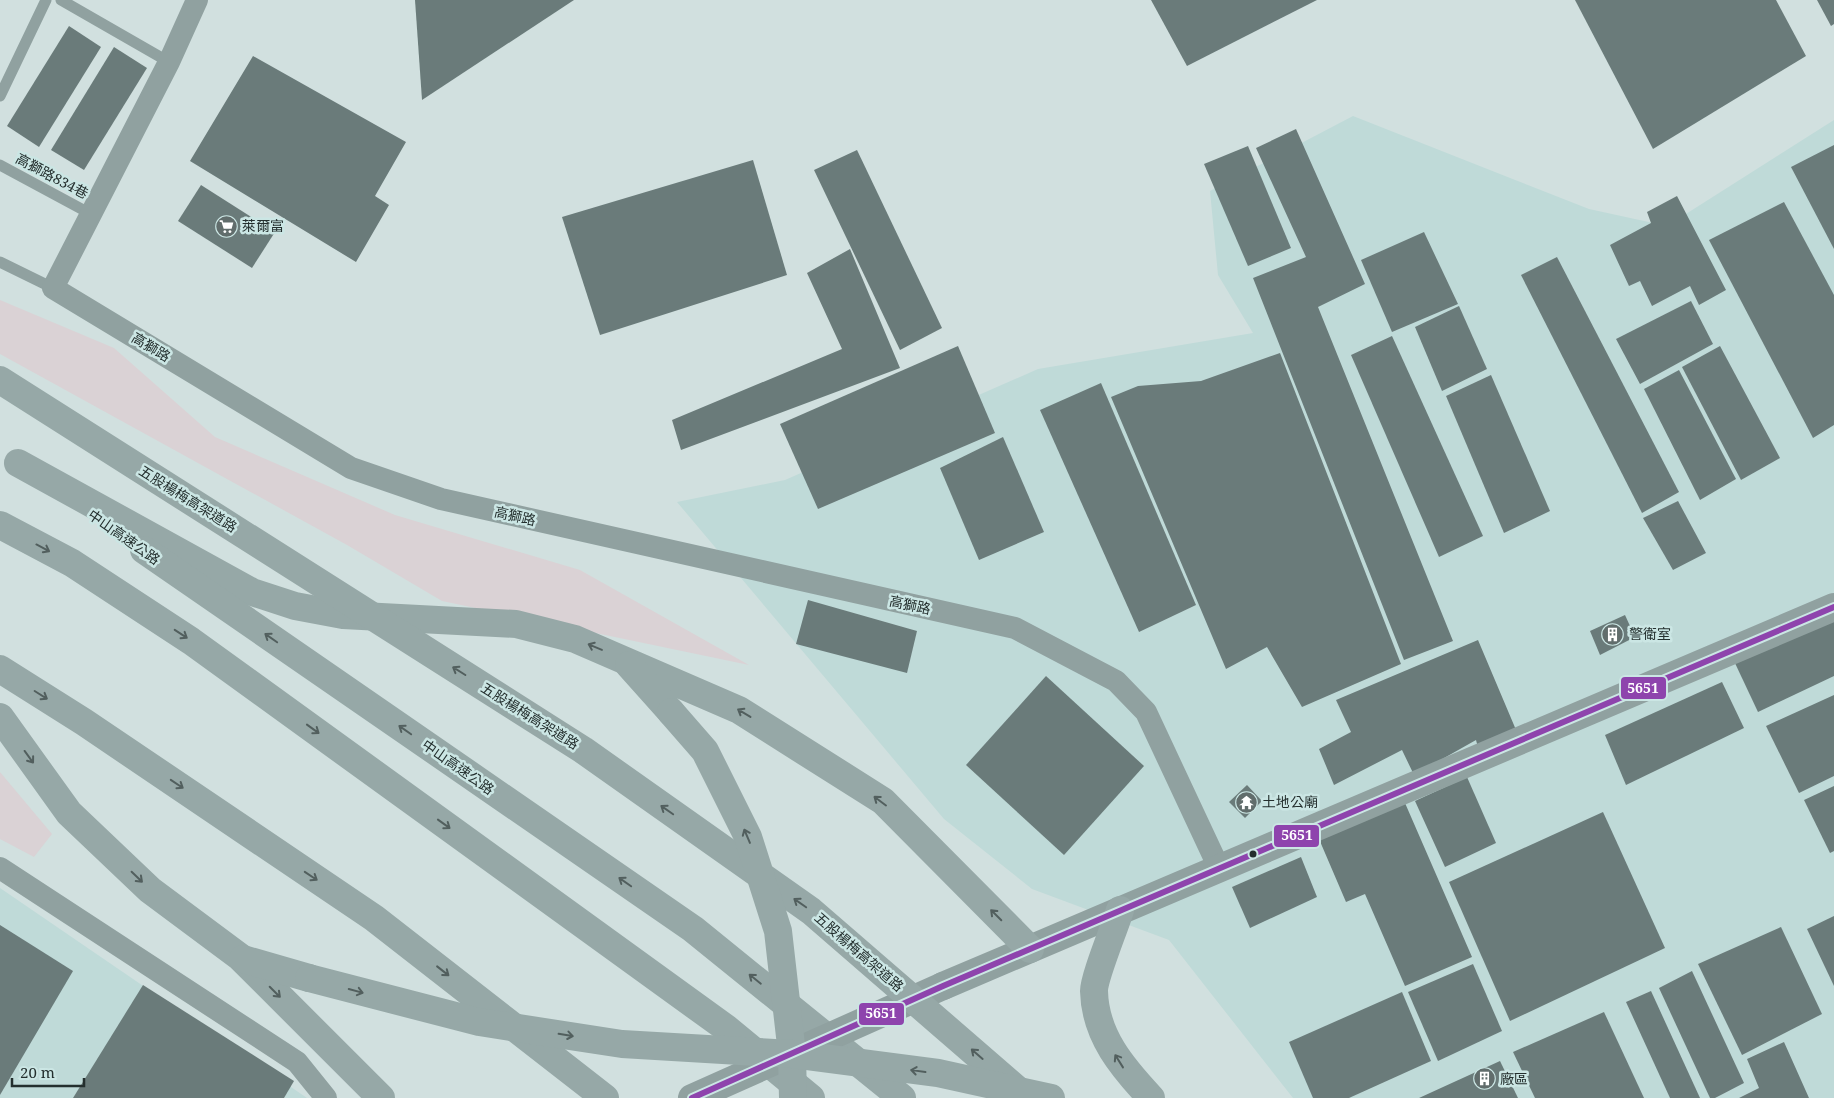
<svg xmlns="http://www.w3.org/2000/svg" width="1834" height="1098" font-family="'Noto Serif','Noto Sans TC',serif">
  <rect width="100%" height="100%" fill="#d1e0df"/>
  <g fill="#bfdad8">
    <polygon points="1353,116 1589,209 1667,226 1834,120 1834,1098 1293,1098 1169,940 1032,889 944,819 677,502 785,480 1038,369 1253,333 1218,275 1210,191"/>
    <polygon points="0,888 307,1098 0,1098"/>
  </g>
  <g fill="#dad2d5">
    <polygon points="0,300 114,348 215,437 395,515 580,570 749,665 442,601 347,545 0,354"/>
    <polygon points="0,772 52,834 34,857 0,839"/>
  </g>
  <g fill="#6a7b7a">
    <polygon points="415,0 574,0 422,100"/>
    <polygon points="1151,0 1317,0 1187,66"/>
    <polygon points="1575,0 1776,0 1806,56 1653,149"/>
    <polygon points="1817,0 1834,0 1834,24 1831,26"/>
    <polygon points="69,26 101,47 39,147 7,126"/>
    <polygon points="114,47 147,68 84,170 51,150"/>
    <polygon points="253,56 406,142 375,196 389,205 356,262 190,161"/>
    <polygon points="1296,129 1365,284 1318,307 1453,641 1404,660 1253,278 1306,257 1256,148"/>
    <polygon points="1834,145 1834,249 1791,167"/>
    <polygon points="1248,146 1291,248 1248,266 1204,164"/>
    <polygon points="857,150 942,328 900,350 814,170"/>
    <polygon points="753,160 787,275 600,335 562,217"/>
    <polygon points="201,185 275,232 252,268 178,221"/>
    <polygon points="1677,196 1726,290 1699,305 1690,286 1652,306 1640,281 1629,286 1610,245 1651,223 1647,212"/>
    <polygon points="1784,202 1834,295 1834,425 1813,438 1709,240"/>
    <polygon points="1424,232 1458,304 1392,332 1361,260"/>
    <polygon points="850,249 900,368 681,450 672,420 842,349 807,273"/>
    <polygon points="1557,257 1679,492 1642,513 1521,275"/>
    <polygon points="1691,301 1713,344 1640,384 1616,339"/>
    <polygon points="1459,306 1487,369 1442,391 1415,327"/>
    <polygon points="1392,336 1483,536 1439,557 1351,355"/>
    <polygon points="958,346 995,433 818,509 780,424"/>
    <polygon points="1720,346 1780,458 1741,480 1682,367"/>
    <polygon points="1280,353 1401,664 1302,707 1267,647 1226,669 1111,397 1138,386 1201,381"/>
    <polygon points="1679,370 1736,479 1700,500 1644,389"/>
    <polygon points="1491,375 1550,511 1504,533 1446,396"/>
    <polygon points="1101,383 1196,605 1139,632 1040,410"/>
    <polygon points="1003,437 1044,532 979,560 940,468"/>
    <polygon points="1678,501 1706,553 1673,570 1643,518"/>
    <polygon points="808,600 917,631 907,673 796,644"/>
    <polygon points="1834,613 1834,676 1758,712 1734,661"/>
    <polygon points="1625,615 1635,637 1600,655 1590,631"/>
    <polygon points="1478,640 1519,737 1480,755 1476,740 1414,775 1402,750 1334,785 1319,749 1351,732 1336,700"/>
    <polygon points="1046,676 1144,766 1064,855 966,765"/>
    <polygon points="1722,682 1744,728 1626,785 1605,735"/>
    <polygon points="1834,695 1834,776 1799,793 1766,726"/>
    <polygon points="1467,777 1496,843 1445,867 1415,801"/>
    <polygon points="1247,785 1262,801 1245,818 1229,802"/>
    <polygon points="1834,786 1834,851 1830,853 1804,800"/>
    <polygon points="1405,803 1472,957 1405,986 1365,894 1346,902 1319,839"/>
    <polygon points="1603,812 1665,948 1510,1021 1449,882"/>
    <polygon points="1301,857 1317,897 1250,928 1232,887"/>
    <polygon points="1834,916 1834,986 1807,929"/>
    <polygon points="0,925 73,971 0,1095"/>
    <polygon points="1781,927 1822,1014 1742,1055 1698,964"/>
    <polygon points="1473,964 1502,1031 1438,1061 1408,992"/>
    <polygon points="1692,971 1744,1083 1715,1098 1710,1098 1659,988"/>
    <polygon points="143,985 294,1081 284,1098 73,1098"/>
    <polygon points="1651,991 1700,1098 1670,1098 1626,1002"/>
    <polygon points="1402,992 1431,1061 1349,1098 1313,1098 1289,1042"/>
    <polygon points="1604,1012 1644,1098 1535,1098 1513,1052"/>
    <polygon points="1784,1042 1809,1098 1739,1098 1759,1088 1747,1059"/>
    <polygon points="1500,1061 1518,1098 1419,1098"/>
  </g>
  <g fill="none" stroke-linecap="round" stroke-linejoin="round">
    <g stroke="#90a1a0" stroke-width="11">
      <polyline points="61,0 169,62"/>
      <polyline points="0,96 46,0"/>
      <polyline points="0,165 89,213"/>
      <polyline points="0,262 53,288"/>
    </g>
    <g stroke="#90a1a0" stroke-width="22">
      <polyline points="197,0 169,62 53,288 351,468 441,499 1015,628 1116,681 1146,712 1219,868"/>
      <polyline points="0,868 297,1062 326,1098"/>
    </g>
    <polyline stroke="#90a1a0" stroke-width="28" points="943,986 1834,607"/>
    <g stroke="#96a8a7" stroke-width="28">
      <polyline points="18,463 252,592 295,606 343,615 516,624 575,639 739,710 883,801 1030,949"/>
      <polyline points="0,525 72,563 191,641 726,1028 811,1098"/>
      <polyline points="144,550 693,929 902,1098"/>
      <polyline points="629,665 671,712"/>
      <polyline points="0,717 69,813 150,890 240,957 381,1098"/>
      <path d="M1120,910C1115,927 1094,977 1094,991C1095,1036 1123,1068 1151,1098"/>
      <polyline points="243,959 309,978"/>
    </g>
    <polyline stroke="#90a1a0" stroke-width="28" points="692,1098 943,986"/>
    <g stroke="#96a8a7" stroke-width="28">
      <polyline points="0,380 583,750 811,911 1027,1098"/>
      <polyline points="0,669 84,722 374,918 605,1098"/>
      <polyline points="671,712 705,751 748,837 778,931 792,1054 793,1098"/>
      <polyline points="309,978 479,1022 622,1044 792,1054 938,1073 1051,1098"/>
    </g>
    <defs>
      <polyline id="bus-1" points="692,1098 943,986 1834,607"/>
    </defs>
    <use href="#bus-1" stroke="#cbe6e4" stroke-width="10"/>
    <use href="#bus-1" stroke="#8e44ad" stroke-width="6"/>
  </g>
  <defs><path id="oneway-shaft" d="M-6 0H5M1.5-3L5.5 0L1.5 3" fill="none" stroke-width="1.6" stroke-linecap="round" stroke-linejoin="round" transform="scale(1.25)"/></defs>
  <g stroke="#525f5e">
    <use href="#oneway-shaft" transform="translate(43 548) rotate(28)"/>
    <use href="#oneway-shaft" transform="translate(181 634) rotate(33)"/>
    <use href="#oneway-shaft" transform="translate(271 638) rotate(-145)"/>
    <use href="#oneway-shaft" transform="translate(595 647) rotate(-157)"/>
    <use href="#oneway-shaft" transform="translate(459 671) rotate(-148)"/>
    <use href="#oneway-shaft" transform="translate(41 695) rotate(32)"/>
    <use href="#oneway-shaft" transform="translate(744 713) rotate(-149)"/>
    <use href="#oneway-shaft" transform="translate(313 729) rotate(36)"/>
    <use href="#oneway-shaft" transform="translate(405 730) rotate(-145)"/>
    <use href="#oneway-shaft" transform="translate(29 757) rotate(54)"/>
    <use href="#oneway-shaft" transform="translate(177 784) rotate(34)"/>
    <use href="#oneway-shaft" transform="translate(880 801) rotate(-143)"/>
    <use href="#oneway-shaft" transform="translate(667 810) rotate(-145)"/>
    <use href="#oneway-shaft" transform="translate(444 824) rotate(36)"/>
    <use href="#oneway-shaft" transform="translate(747 836) rotate(-113)"/>
    <use href="#oneway-shaft" transform="translate(311 876) rotate(34)"/>
    <use href="#oneway-shaft" transform="translate(137 877) rotate(44)"/>
    <use href="#oneway-shaft" transform="translate(625 882) rotate(-145)"/>
    <use href="#oneway-shaft" transform="translate(800 903) rotate(-145)"/>
    <use href="#oneway-shaft" transform="translate(996 915) rotate(-135)"/>
    <use href="#oneway-shaft" transform="translate(443 971) rotate(38)"/>
    <use href="#oneway-shaft" transform="translate(755 979) rotate(-141)"/>
    <use href="#oneway-shaft" transform="translate(356 991) rotate(15)"/>
    <use href="#oneway-shaft" transform="translate(275 992) rotate(45)"/>
    <use href="#oneway-shaft" transform="translate(566 1035) rotate(9)"/>
    <use href="#oneway-shaft" transform="translate(977 1054) rotate(-139)"/>
    <use href="#oneway-shaft" transform="translate(1119 1061) rotate(-122)"/>
    <use href="#oneway-shaft" transform="translate(918 1071) rotate(-172)"/>
  </g>
  <defs>
    <symbol id="supermarket-disc" viewBox="-11 -11 22 22"><circle r="9.5" fill="#616d6c" stroke="#cbe6e4"/><path d="M-6-5.5h2.5l.6 2H6L4.5 2H-2.5L-4.4-4H-6ZM-1.5 3.2a1.3 1.3 0 1 0 .1 0ZM3 3.2a1.3 1.3 0 1 0 .1 0Z" fill="#fff"/></symbol>
    <symbol id="building-disc" viewBox="-11 -11 22 22"><circle r="9.5" fill="#616d6c" stroke="#cbe6e4"/><path d="M-4-6H4V6H1V3H-1V6H-4ZM-2.5-4.3h1.7v1.8h-1.7ZM.8-4.3h1.7v1.8H.8ZM-2.5-1h1.7V.8h-1.7ZM.8-1h1.7V.8H.8Z" fill="#fff"/></symbol>
    <symbol id="temple-disc" viewBox="-11 -11 22 22"><circle r="9.5" fill="#616d6c" stroke="#cbe6e4"/><path d="M0-6L5-2H3V0L6.5 2.5H4V6H1.5V3h-3V6H-4V2.5H-6.5L-3 0V-2H-5Z" fill="#fff"/></symbol>
  </defs>
  <g fill-rule="evenodd">
    <use href="#supermarket-disc" x="214" y="214" width="25" height="25"/>
    <use href="#building-disc" x="1600" y="622" width="25" height="25"/>
    <use href="#temple-disc" x="1234" y="790" width="25" height="25"/>
    <use href="#building-disc" x="1472" y="1066" width="25" height="25"/>
  </g>
  <circle fill="#242f2e" stroke="#cbe6e4" stroke-width="2" cx="1253" cy="854" r="4.5"/>
  <g text-anchor="middle" stroke-width="5" stroke-linejoin="round" paint-order="stroke">
    <g font-size="14" fill="#242f2e" stroke="#cbe6e4">
      <text transform="translate(52 176) rotate(28)" y="5">高獅路834巷</text>
      <text transform="translate(151 347) rotate(31)" y="5">高獅路</text>
      <text transform="translate(188 499) rotate(32)" y="5">五股楊梅高架道路</text>
      <text transform="translate(515 516) rotate(13)" y="5">高獅路</text>
      <text transform="translate(124 537) rotate(35)" y="5">中山高速公路</text>
      <text transform="translate(910 605) rotate(12)" y="5">高獅路</text>
      <text transform="translate(530 716) rotate(32)" y="5">五股楊梅高架道路</text>
      <text transform="translate(458 767) rotate(35)" y="5">中山高速公路</text>
      <text transform="translate(859 952) rotate(41)" y="5">五股楊梅高架道路</text>
    </g>
    <g font-size="14" fill="#242f2e" stroke="#cbe6e4" text-anchor="start">
      <text x="242" y="231">萊爾富</text>
      <text x="1629" y="639">警衛室</text>
      <text x="1262" y="807">土地公廟</text>
      <text x="1500" y="1084">廠區</text>
    </g>
  </g>
  <g stroke="#cbe6e4" stroke-width="2">
    <rect x="1620" y="676" width="47" height="24" rx="5" fill="#8e44ad"/>
    <rect x="1273" y="824" width="47" height="24" rx="5" fill="#8e44ad"/>
    <rect x="858" y="1002" width="47" height="24" rx="5" fill="#8e44ad"/>
  </g>
  <g font-size="14" text-anchor="middle" font-weight="bold" fill="#fff">
    <text x="1643" y="693">5651</text>
    <text x="1297" y="840">5651</text>
    <text x="881" y="1018">5651</text>
  </g>
  <path d="M12 1078v8h72v-8" fill="none" stroke="#242f2e" stroke-width="2.5"/>
  <text x="20" y="1078" font-size="15" fill="#242f2e" stroke="#cbe6e4" stroke-width="4" paint-order="stroke">20 m</text>
</svg>
